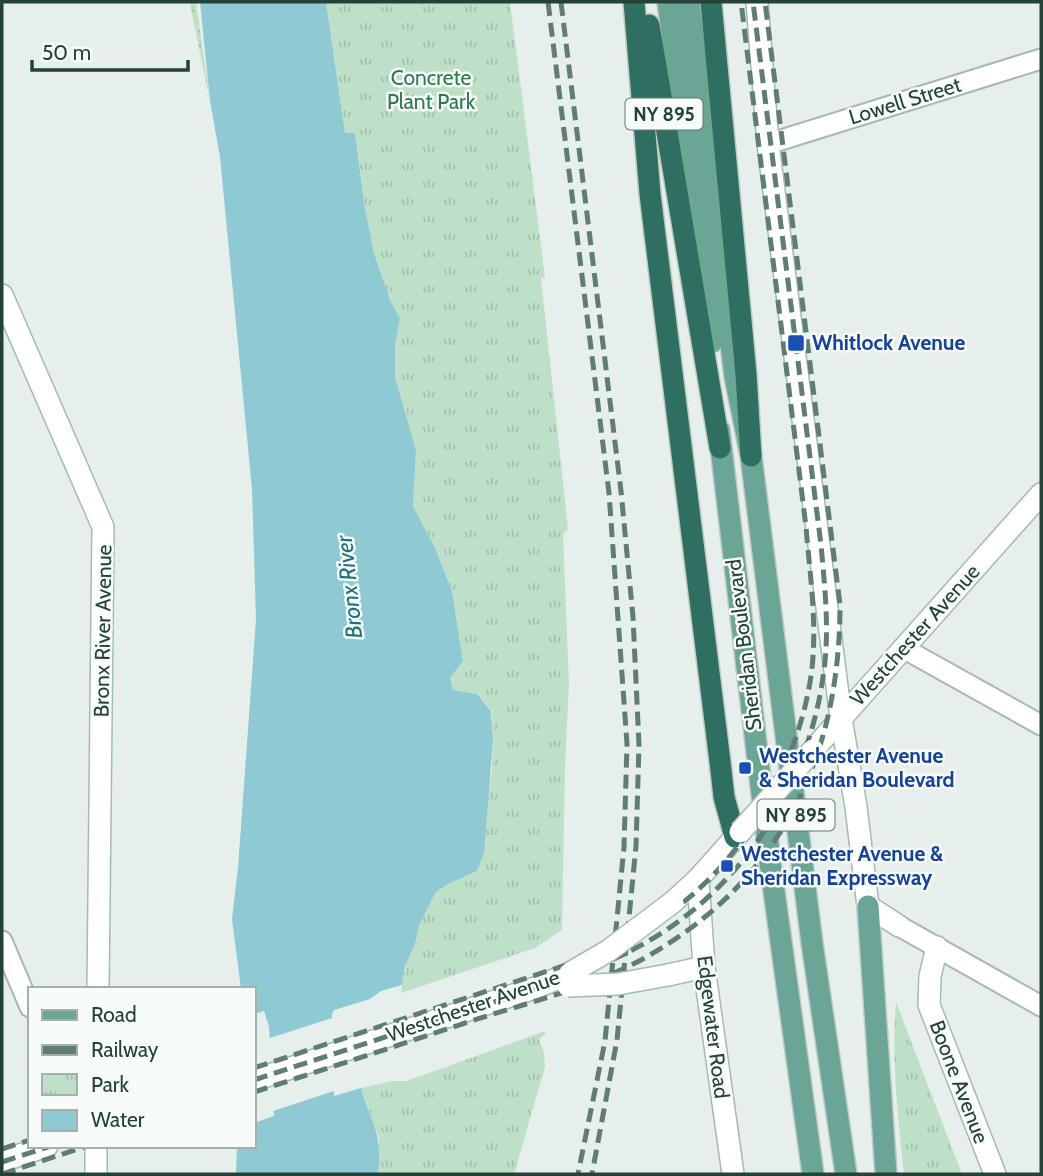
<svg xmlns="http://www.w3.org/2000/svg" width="1043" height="1176" font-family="Cabin,sans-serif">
  <defs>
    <pattern id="grass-dots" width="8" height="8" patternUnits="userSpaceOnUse" patternTransform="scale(1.75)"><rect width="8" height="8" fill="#bfe0c8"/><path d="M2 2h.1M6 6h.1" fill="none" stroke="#a4c1ad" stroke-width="1.8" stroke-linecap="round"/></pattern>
    <pattern id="park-tufts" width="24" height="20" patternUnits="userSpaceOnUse" patternTransform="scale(1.75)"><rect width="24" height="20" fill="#bfe0c8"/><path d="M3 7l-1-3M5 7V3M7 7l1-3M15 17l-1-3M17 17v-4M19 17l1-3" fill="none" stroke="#a4c1ad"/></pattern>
  </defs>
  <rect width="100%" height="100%" fill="#e6efeb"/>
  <polygon fill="url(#grass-dots)" points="190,2 196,2 210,101 192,14"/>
  <g fill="url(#park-tufts)">
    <polygon points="326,2 510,2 545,277 541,278 568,529 563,534 569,684 565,765 562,930 535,948 401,993 404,969 416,941 419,925 436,892 448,884 477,871 492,770 493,740 492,711 477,694 453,690 450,678 463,661 452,591 436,550 413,506 416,450 395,377 395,346 400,318 390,300 374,253 364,203 355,133 345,134"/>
    <path d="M896,1002L962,1174H904C898,1116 891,1060 896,1002Z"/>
    <polygon points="545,1031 545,1034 539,1039 544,1053 545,1067 514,1174 378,1174 379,1139 361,1088 392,1081 407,1081"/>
  </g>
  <path fill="#8ec9d4" d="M200,2H326L345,133H355L364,203L374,253L390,300L400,318L395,346V377L416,450L413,506L436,550L452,591L463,661L450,678L453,690L477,694L491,711L493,740L484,853L477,871L448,884L436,892L419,925L416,941L404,969L402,985L381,991L370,999L334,1010L332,1014L334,1096L361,1088C372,1125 383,1133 378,1174H236L237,1146H254V1123L274,1116L269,1027L264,1011L254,1014V989H241L232,919L238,868L256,619L252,489L220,157L210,101Z"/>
  <polygon fill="#e6efeb" points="335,1017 337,1090 270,1112 267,1039"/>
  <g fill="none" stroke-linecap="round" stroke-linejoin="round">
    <defs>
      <g id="minor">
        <polyline points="768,144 1041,59"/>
        <polyline points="903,648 1041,725"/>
        <polyline points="899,926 1041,1006"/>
        <polyline points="2,941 30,1007"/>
      </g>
      <g id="tertiary">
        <polyline points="841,718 856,807 868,906 899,926"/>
        <polyline points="698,879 704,967 733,1174"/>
        <polyline points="937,947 930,976 929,1005 995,1174"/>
      </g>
      <g id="secondary">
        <polyline points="757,2 768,144 841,718"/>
        <polyline points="2,295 103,527 98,989"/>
        <polyline points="813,750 1041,494"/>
        <polyline points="673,902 698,879 740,832"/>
        <polyline points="668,975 704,967"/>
        <polyline points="254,1080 538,987 570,973"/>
        <polyline points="2,1161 47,1146"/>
        <polyline points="96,1174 96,1146"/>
      </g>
      <g id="primary">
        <polyline points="668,2 712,342"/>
        <polyline points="689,2 735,377 751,456 812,943 846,1174"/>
        <polyline points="719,430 770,862 813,1174"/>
        <polyline points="868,906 886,1174"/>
      </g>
      <g id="motorway">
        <polyline points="634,2 650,194 721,770 724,797 735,837"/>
        <polyline points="711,2 746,374 751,456"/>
        <polyline points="649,25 720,448"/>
      </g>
    </defs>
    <use href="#minor" stroke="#a8b8b2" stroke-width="23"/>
    <use href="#tertiary" stroke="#a8b8b2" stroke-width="24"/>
    <use href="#secondary" stroke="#a4bbb3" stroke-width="24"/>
    <use href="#primary" stroke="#c2cac8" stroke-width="24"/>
    <use href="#motorway" stroke="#c2cac8" stroke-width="24"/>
    <use href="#minor" stroke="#fff" stroke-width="19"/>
    <use href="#tertiary" stroke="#fff" stroke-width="21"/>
    <use href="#secondary" stroke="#fff" stroke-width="21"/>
    <use href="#primary" stroke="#6aa596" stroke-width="21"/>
    <use href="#motorway" stroke="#2f6f62" stroke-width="21"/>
    <g stroke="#5f7d75" stroke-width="5" stroke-dasharray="14 7" stroke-linecap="butt">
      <polyline points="548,2 609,493 627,744 624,847 605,1041 578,1174"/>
      <polyline points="561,2 621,491 633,617 639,745 636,846 617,1040 592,1174"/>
      <path d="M254,1068L566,965C597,953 628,939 657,921C739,870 797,770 811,676C818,627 810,576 806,527L741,2"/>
      <path d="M254,1080C324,1057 395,1034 465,1011C522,993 581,977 634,949C737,896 807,791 823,677C830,633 825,589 821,545L753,2"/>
      <path d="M254,1092C326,1069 399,1045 471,1021C527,1003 588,988 641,960C779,884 840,759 840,605L765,2"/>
      <polyline points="2,1149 30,1140"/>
      <polyline points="2,1162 51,1146"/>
      <polyline points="2,1174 87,1146"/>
    </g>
    <defs>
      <g id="secondary-bridge">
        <polyline points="740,832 813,750"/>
        <polyline points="570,973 608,951 673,902"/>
        <polyline points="568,986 618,984 668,975"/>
      </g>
    </defs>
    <use href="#secondary-bridge" stroke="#a4bbb3" stroke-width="24" stroke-linecap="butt"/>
    <use href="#secondary-bridge" stroke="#fff" stroke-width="21"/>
  </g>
  <g fill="#1a4fb4" stroke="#f7fbf9" stroke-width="2.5">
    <rect x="787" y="334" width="18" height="18" rx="3.5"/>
    <rect x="738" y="761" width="14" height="14" rx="3.5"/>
    <rect x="720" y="859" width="14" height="14" rx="3.5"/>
  </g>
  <g text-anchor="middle" stroke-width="5" stroke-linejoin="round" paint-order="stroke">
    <g fill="#f7fbf9" stroke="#637a73" stroke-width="2">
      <rect x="625.5" y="98.5" width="77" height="31" rx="5"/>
      <rect x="757.5" y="799.5" width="77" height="31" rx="5"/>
    </g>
    <g font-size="19" font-weight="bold" fill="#24423a">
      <text x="664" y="121">NY 895</text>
      <text x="796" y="822">NY 895</text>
    </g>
    <g font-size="21" fill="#2d7a4b" stroke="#f7fbf9">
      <text x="431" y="85">Concrete<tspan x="431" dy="24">Plant Park</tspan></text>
    </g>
    <g font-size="21" fill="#24423a" stroke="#f7fbf9">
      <text transform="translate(905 101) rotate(-17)" y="7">Lowell Street</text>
      <text transform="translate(103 631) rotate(-89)" y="7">Bronx River Avenue</text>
      <text transform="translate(915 635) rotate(-48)" y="7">Westchester Avenue</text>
      <text transform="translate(744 645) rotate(-97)" y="7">Sheridan Boulevard</text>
      <text transform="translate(473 1006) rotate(-19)" y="7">Westchester Avenue</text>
      <text transform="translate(713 1027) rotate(83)" y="7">Edgewater Road</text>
      <text transform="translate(959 1082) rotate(69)" y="7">Boone Avenue</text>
    </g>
    <g font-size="21" font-weight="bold" fill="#164399" stroke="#f7fbf9" text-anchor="start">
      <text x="812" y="350">Whitlock Avenue</text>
      <text x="759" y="763">Westchester Avenue<tspan x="759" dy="24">&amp; Sheridan Boulevard</tspan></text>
      <text x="741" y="861">Westchester Avenue &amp;<tspan x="741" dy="24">Sheridan Expressway</tspan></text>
    </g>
    <g font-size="23" font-style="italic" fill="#1c6f80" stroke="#f7fbf9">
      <text transform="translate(349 587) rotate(-96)" y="8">Bronx River</text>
    </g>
  </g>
  <rect width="1043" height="1176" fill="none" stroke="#24423a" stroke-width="7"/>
  <rect x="28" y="987" width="228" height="161" fill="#f7fbf9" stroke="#a3b1ad" stroke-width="2"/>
  <rect x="42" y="1010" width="35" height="10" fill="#6aa596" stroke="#a3b1ad" stroke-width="2"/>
  <text x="91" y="1022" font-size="21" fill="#24423a">Road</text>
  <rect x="42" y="1045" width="35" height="10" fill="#5f7d75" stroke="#a3b1ad" stroke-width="2"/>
  <text x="91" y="1057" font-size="21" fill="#24423a">Railway</text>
  <rect x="42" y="1074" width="35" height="21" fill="url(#park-tufts)" stroke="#a3b1ad" stroke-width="2"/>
  <text x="91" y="1092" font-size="21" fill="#24423a">Park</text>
  <rect x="42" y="1110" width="35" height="21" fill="#8ec9d4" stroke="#a3b1ad" stroke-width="2"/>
  <text x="91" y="1127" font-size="21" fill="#24423a">Water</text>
  <path d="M32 60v10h156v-10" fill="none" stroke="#24423a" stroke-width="3.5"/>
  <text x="42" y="60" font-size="21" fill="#24423a" stroke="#f7fbf9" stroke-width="5" paint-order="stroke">50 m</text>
</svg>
